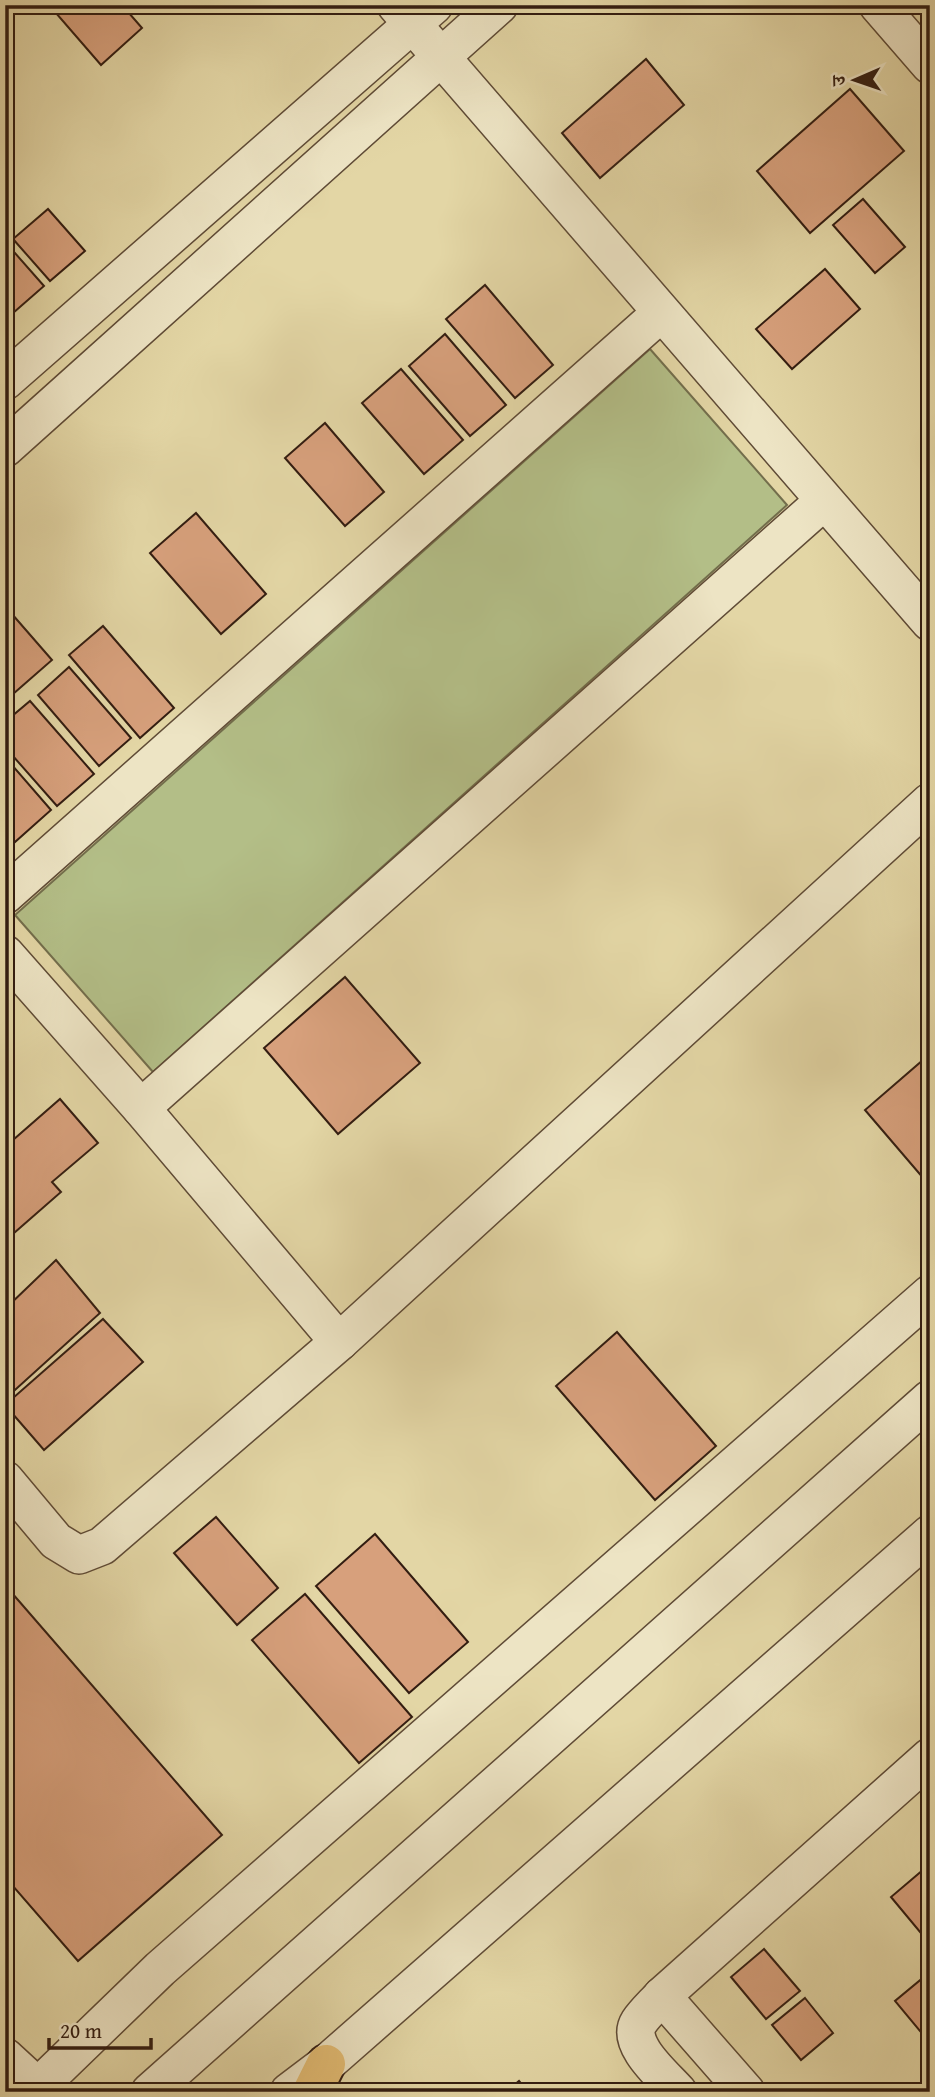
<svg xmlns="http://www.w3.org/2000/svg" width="935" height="2097" font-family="'Gentium Book Plus','Noto Serif Devanagari',serif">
  <rect width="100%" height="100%" fill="#e3d6a5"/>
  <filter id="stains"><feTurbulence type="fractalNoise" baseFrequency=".00286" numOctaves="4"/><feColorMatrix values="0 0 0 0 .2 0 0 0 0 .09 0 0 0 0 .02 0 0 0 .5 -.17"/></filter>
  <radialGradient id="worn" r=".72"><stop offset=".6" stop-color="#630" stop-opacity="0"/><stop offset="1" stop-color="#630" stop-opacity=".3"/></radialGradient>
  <polygon fill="#b3be87" stroke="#736e4c" stroke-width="2" points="650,349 787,505 153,1072 15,915"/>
  <g fill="#d7a07c" stroke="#331d11" stroke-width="2">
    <polygon points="49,5 122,5 142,28 101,65"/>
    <polygon points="646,59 684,105 600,178 562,133"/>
    <polygon points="850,89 904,151 810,233 757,171"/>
    <polygon points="863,199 905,247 875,273 833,225"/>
    <polygon points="48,209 85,251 50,281 13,239"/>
    <polygon points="7,244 44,286 5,320 5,245"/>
    <polygon points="825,269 860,309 792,369 756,329"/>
    <polygon points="485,285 553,365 515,398 446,319"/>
    <polygon points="445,334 506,405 470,436 409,366"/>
    <polygon points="401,369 463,440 424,474 362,403"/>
    <polygon points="325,423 384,492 345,526 285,458"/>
    <polygon points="196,513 266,594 221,634 150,553"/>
    <polygon points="5,606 52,660 5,701"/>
    <polygon points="103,626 174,708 140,738 69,655"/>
    <polygon points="69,667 131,738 99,766 38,695"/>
    <polygon points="30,701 94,774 57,806 5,747 5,722"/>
    <polygon points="5,757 51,810 15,842 5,830"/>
    <polygon points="345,977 420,1063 338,1134 264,1048"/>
    <polygon points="923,1060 930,1068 930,1186 865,1110"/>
    <polygon points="60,1099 98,1143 52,1182 61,1192 6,1240 5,1147"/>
    <polygon points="56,1260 100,1313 5,1399 5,1309"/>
    <polygon points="103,1319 143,1362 44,1450 5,1405"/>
    <polygon points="617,1332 716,1446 655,1500 556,1386"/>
    <polygon points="216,1517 278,1588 237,1625 174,1553"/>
    <polygon points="375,1534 468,1642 409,1693 316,1586"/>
    <polygon points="5,1585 222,1835 78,1961 5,1877"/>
    <polygon points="305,1594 412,1717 359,1763 252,1640"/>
    <polygon points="930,1864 930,1944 891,1897"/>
    <polygon points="764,1949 800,1991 766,2019 731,1977"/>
    <polygon points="930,1972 930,2043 895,2001"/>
    <polygon points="805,1998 833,2033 801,2060 772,2025"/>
    <polygon points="519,2081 528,2092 506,2092"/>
  </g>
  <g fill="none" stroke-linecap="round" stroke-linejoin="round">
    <defs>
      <g id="minor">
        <polyline points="396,5 930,622"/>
        <polyline points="878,5 930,65"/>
        <polyline points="5,381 434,5"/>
        <polyline points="5,448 499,5"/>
        <polyline points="5,895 661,313"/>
        <polyline points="5,954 141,1108 339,1342"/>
        <polyline points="141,1108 824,501"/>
        <polyline points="5,1480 56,1541 79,1555 102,1546 339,1342 930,802"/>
        <polyline points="662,1996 746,2092"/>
        <polyline points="5,2057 43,2092"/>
        <polyline points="38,2087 160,1969 930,1294"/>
        <polyline points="150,2092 930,1399"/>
        <polyline points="289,2092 326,2064 930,1534"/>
        <path d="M678,2092C664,2076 625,2044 639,2022C645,2013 654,2005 662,1996L930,1757"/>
      </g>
      <polyline id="highway" points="312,2092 326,2064"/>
    </defs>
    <use href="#minor" stroke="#5f4b36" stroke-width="40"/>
    <use href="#highway" stroke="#331d11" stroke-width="42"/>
    <use href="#minor" stroke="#ede4c4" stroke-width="37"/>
    <use href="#highway" stroke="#e2bb72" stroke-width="38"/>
  </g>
  <rect width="935" height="2097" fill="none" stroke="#e3d6a5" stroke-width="28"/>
  <rect x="7" y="7" width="921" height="2083" fill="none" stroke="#331d11" stroke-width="3.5"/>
  <rect x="14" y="14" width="907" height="2069" fill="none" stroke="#331d11" stroke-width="2"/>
  <g transform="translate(855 80) rotate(268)" stroke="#ede4c4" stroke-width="5" paint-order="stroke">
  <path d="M0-5L12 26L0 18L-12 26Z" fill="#331d11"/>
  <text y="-10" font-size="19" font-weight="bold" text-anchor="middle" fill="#331d11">उ</text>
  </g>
  <path d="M49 2038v10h102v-10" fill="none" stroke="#331d11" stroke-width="3.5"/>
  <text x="60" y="2038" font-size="21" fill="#331d11" stroke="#ede4c4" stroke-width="5" paint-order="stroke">20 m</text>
  <rect width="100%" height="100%" filter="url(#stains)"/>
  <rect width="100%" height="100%" fill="url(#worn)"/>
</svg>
